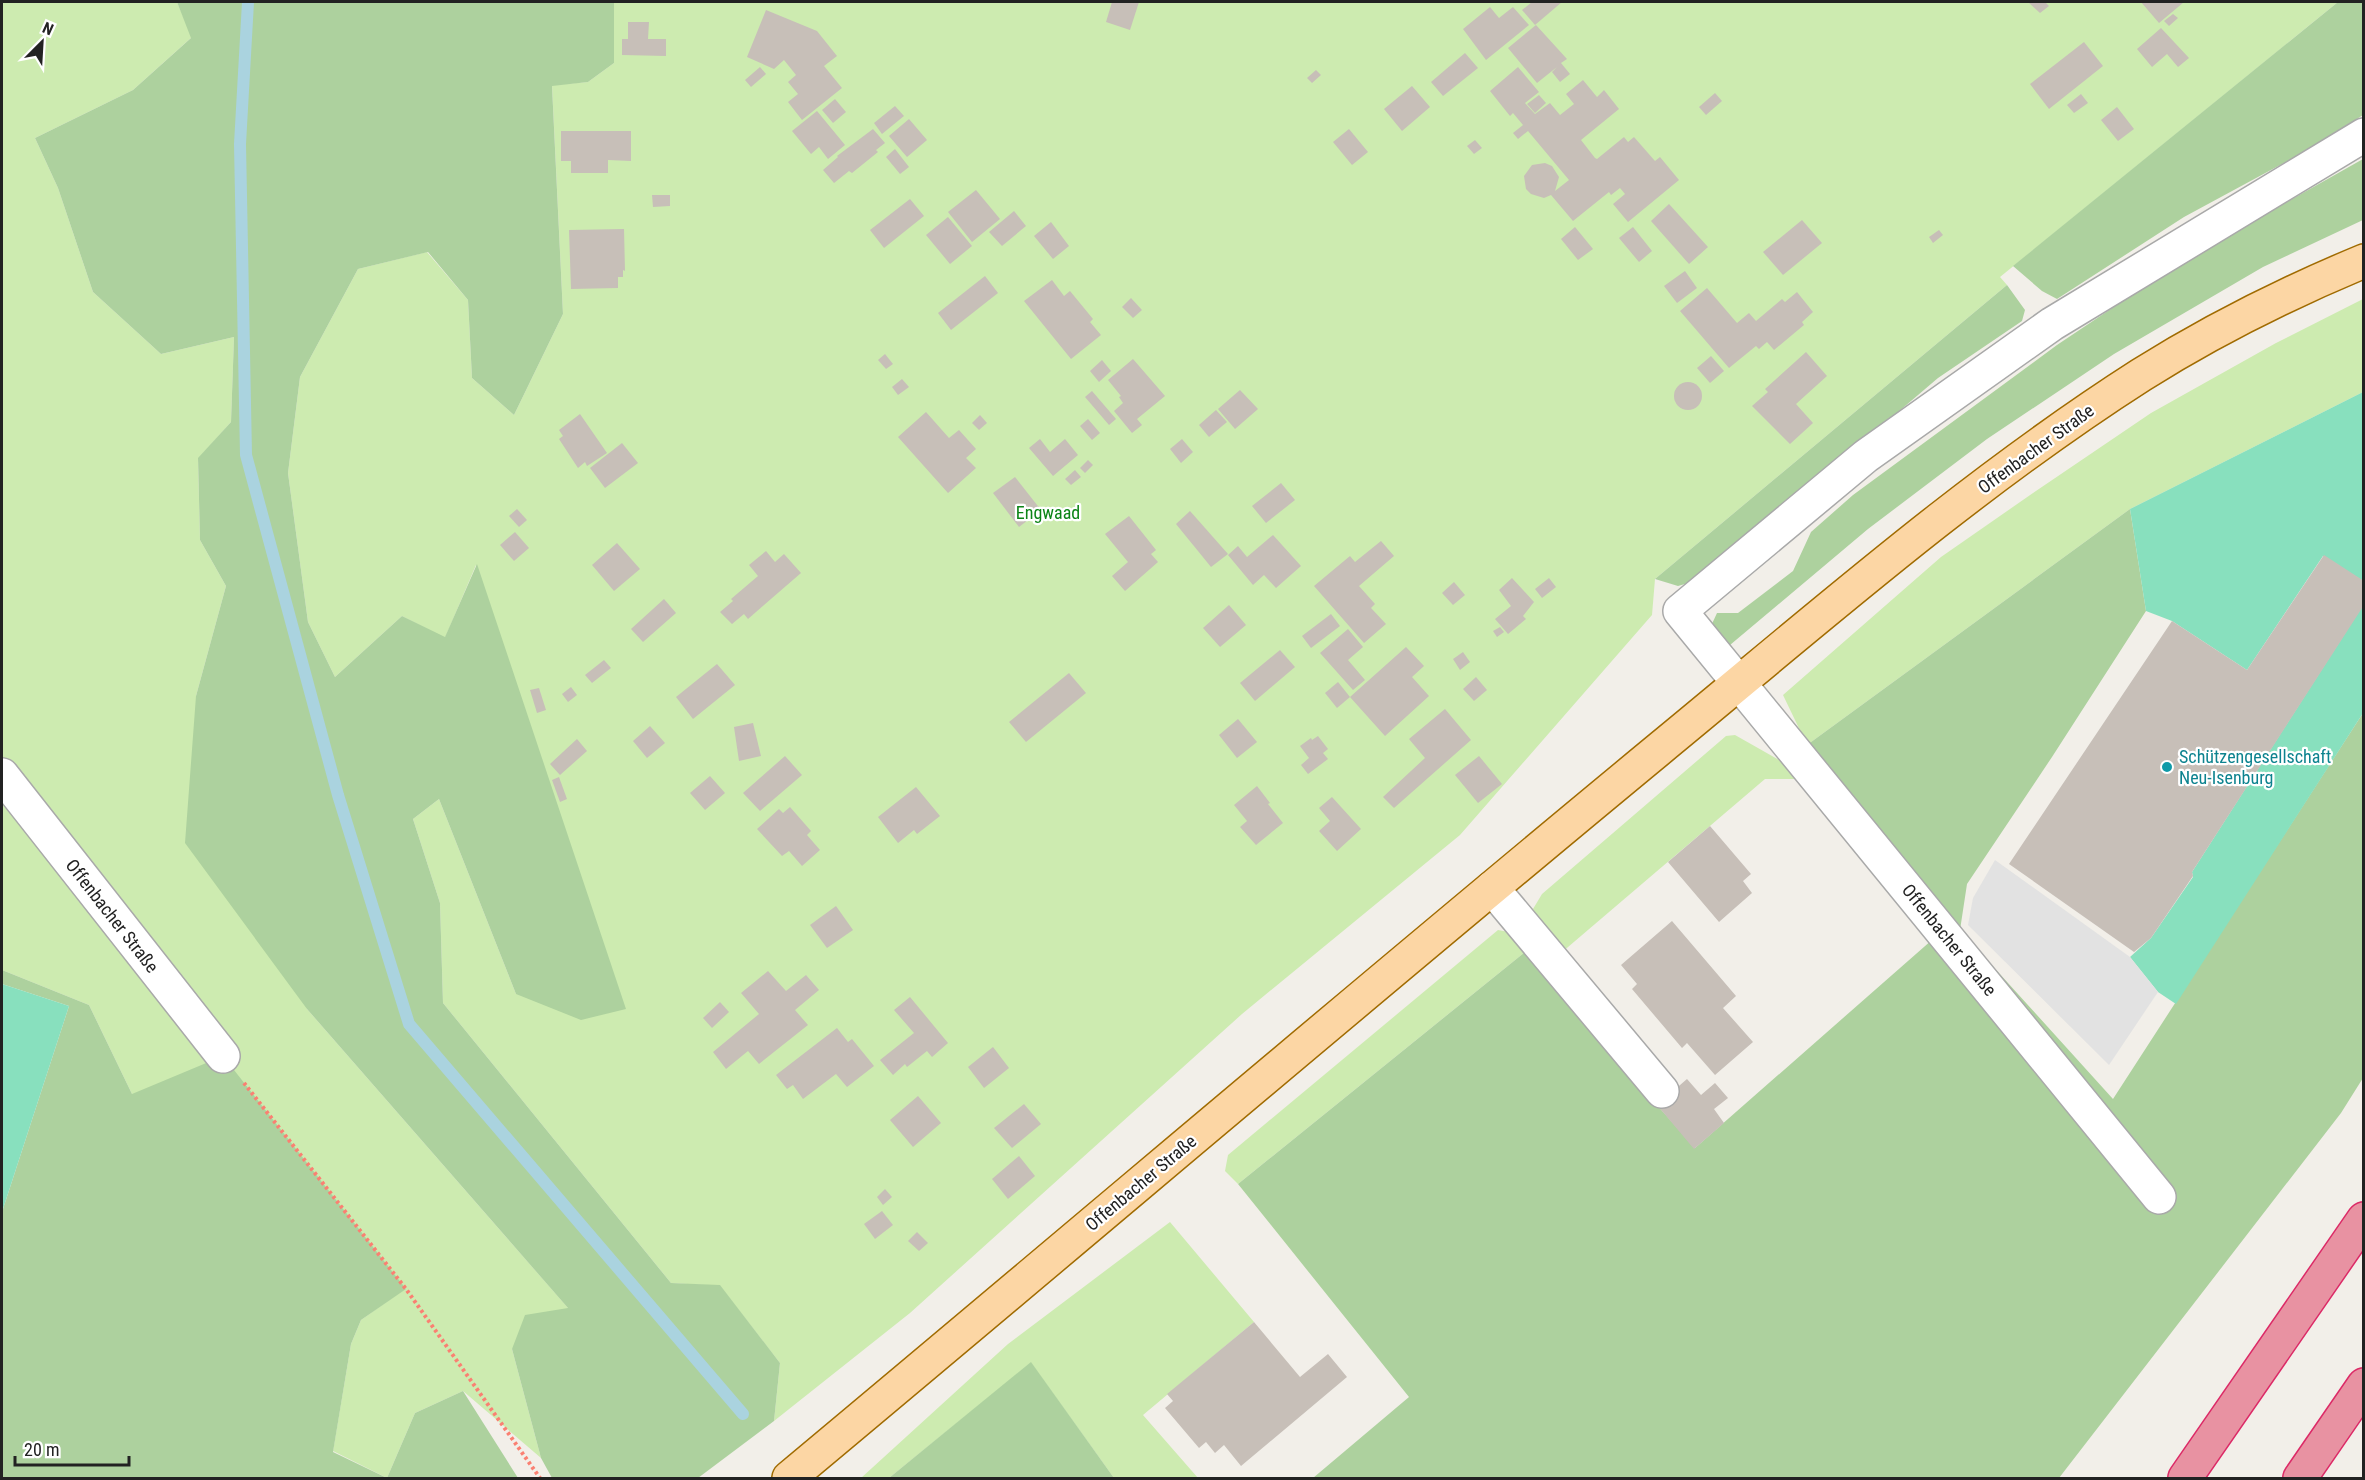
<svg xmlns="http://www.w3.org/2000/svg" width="2365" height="1480" font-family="'Roboto Condensed',sans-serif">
  <rect width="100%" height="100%" fill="#f2efe9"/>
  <g fill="#cdebb0">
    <polygon points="2,2 177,2 192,37 133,90 35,138 58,188 93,292 161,354 234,337 231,422 198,459 200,540 226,586 196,696 307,1009 569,1309 512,1349 541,1458 463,1391 415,1413 387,1478 333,1451 351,1344 361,1320 406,1288 132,1094 89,1005 2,970"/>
    <polygon points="614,2 2338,2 2000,277 2007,285 1655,579 1652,615 1460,835 1242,1014 910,1313 774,1421 780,1363 720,1286 671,1283 443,1003 440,903 413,819 439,799 516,994 476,565 445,638 402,616 335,677 308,622 288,473 300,377 358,269 427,252 468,300 472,378 514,415 563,314 552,85 588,82 614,63"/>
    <polygon points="2363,299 2363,392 2130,509 1807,745 1783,695 1941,557 2033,493 2151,413 2276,343"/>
    <polygon points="1735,735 1781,761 1795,779 1765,779 1561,953 1533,909 1542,894 1726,736"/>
    <polygon points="1498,930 1514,933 1530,948 1238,1184 1225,1171 1228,1155"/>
    <polygon points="1170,1222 1254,1322 1143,1415 1198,1478 1114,1478 1031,1363 889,1478 861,1478 1008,1344"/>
  </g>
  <g fill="#add19e">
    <polygon points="177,2 614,2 614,63 588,82 552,86 563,314 514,415 472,378 468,300 428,252 358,269 300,377 288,473 308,622 335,677 402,616 445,637 477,564 626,1009 581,1020 516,994 439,799 413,819 440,903 443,1003 671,1283 720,1285 780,1363 774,1421 698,1478 552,1478 541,1458 512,1349 525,1315 568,1308 307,1009 185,843 196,696 226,586 200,540 198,458 231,422 234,337 161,354 93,292 58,188 35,138 133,90 191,38"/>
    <polygon points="2338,2 2363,2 2363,115 2310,149 2184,217 2057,299 2042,291 2013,266"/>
    <polygon points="2363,159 2363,220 2263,267 2114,354 1987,439 1868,529 1730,645 1714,638 1711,626 1717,613 1738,613 1793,571 1811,532 1853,495 2057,345 2184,260"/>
    <polygon points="2007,285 2025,310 2022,321 1938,378 1702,579 1678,586 1655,579"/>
    <polygon points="2130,509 2146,611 2052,757 1967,884 1960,930 2113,1099 2363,713 2363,1078 2341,1113 2059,1478 1313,1478 1409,1397 1238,1184 1530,948 1657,1105 1695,1148 1949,925 1807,745"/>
    <polygon points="2,970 89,1005 132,1094 223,1056 406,1289 361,1320 351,1344 333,1452 387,1478 415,1413 463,1391 518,1478 2,1478 2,1212 69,1006 2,984"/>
    <polygon points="1031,1362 1114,1478 889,1478"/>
  </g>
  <g fill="#88e0be">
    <polygon points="2363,392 2363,581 2323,556 2247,670 2172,621 2146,611 2130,509"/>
    <polygon points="2363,605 2363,713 2176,1004 2158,992 2130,957 2151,938 2193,877 2192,872"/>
    <polygon points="2,984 69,1006 2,1212"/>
  </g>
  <polygon fill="#e2e2e2" points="1995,860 2130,957 2158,992 2109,1065 1968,925 1973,898"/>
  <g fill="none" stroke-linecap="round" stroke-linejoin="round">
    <polyline stroke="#aad3df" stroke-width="12" points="248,2 240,144 246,455 338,795 409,1024 743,1414"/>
  </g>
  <g fill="#c7bfb8">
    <polygon points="1112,2 1139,2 1130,30 1106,22"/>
    <polygon points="1532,2 1562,2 1535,25 1522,10"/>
    <polygon points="2028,2 2045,2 2049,6 2040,13"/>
    <polygon points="2141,2 2184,2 2159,23"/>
    <polygon points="1490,7 1499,18 1513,7 1529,25 1486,60 1463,29"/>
    <polygon points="766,10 817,31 837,56 824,66 842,88 802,120 788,102 798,94 788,82 796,75 784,60 774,69 747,57"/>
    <polygon points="2173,14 2178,18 2169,26 2164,21"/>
    <polygon points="628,22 649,22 648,39 666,39 666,56 622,55 622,39 628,39"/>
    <polygon points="1536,25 1567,59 1561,63 1570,74 1560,82 1552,72 1557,67 1537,83 1508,48"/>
    <polygon points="2161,28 2189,58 2178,67 2167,54 2152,67 2137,49"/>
    <polygon points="2084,42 2103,66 2049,109 2030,84"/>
    <polygon points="1465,53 1478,68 1443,96 1431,82"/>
    <polygon points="760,67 766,74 751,87 745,80"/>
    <polygon points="1518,67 1539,92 1525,103 1535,114 1550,103 1560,115 1574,104 1566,94 1583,80 1597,97 1604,90 1619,109 1581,140 1595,158 1597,159 1624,137 1628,142 1634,137 1655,161 1660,157 1679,180 1628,222 1613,204 1625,194 1620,188 1611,195 1609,192 1573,221 1551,195 1544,198 1531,194 1526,189 1524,176 1532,165 1545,163 1552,166 1559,177 1555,191 1569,180 1528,131 1518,139 1513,133 1523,125 1513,113 1510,116 1490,91"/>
    <polygon points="1316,70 1321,75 1312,83 1307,78"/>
    <polygon points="1412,86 1430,107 1402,131 1384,109"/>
    <polygon points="1715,93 1722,101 1706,115 1699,107"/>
    <polygon points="2081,94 2088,103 2074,113 2067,105"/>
    <polygon points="1539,95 1546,103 1535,113 1527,104"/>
    <polygon points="835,99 846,112 833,123 822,110"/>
    <polygon points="895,106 904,116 882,134 874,123"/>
    <polygon points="2117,107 2134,129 2118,141 2101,120"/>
    <polygon points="817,111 845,145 828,159 819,147 811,154 792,131"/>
    <polygon points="909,119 927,140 907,157 889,136"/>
    <polygon points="873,129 885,143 876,150 878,152 852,173 849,171 834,183 823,170 838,157 837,156"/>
    <polygon points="1349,129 1368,152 1352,165 1333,142"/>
    <polygon points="561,131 631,131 631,161 608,160 608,173 571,173 571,161 561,161"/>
    <polygon points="1475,140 1482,148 1474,154 1467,146"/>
    <polygon points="895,149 909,167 900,174 886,157"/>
    <polygon points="976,190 1000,219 972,242 948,212"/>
    <polygon points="652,195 670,195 670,206 653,207"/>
    <polygon points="910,199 924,216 884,248 870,230"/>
    <polygon points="1669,204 1708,247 1689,264 1651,221"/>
    <polygon points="1014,211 1026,226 1002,246 989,232"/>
    <polygon points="948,217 972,246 950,264 926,235"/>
    <polygon points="1802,220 1822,243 1783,275 1763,252"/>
    <polygon points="1051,222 1069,246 1053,259 1034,236"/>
    <polygon points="1575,227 1593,249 1578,260 1561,239"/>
    <polygon points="1633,227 1652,251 1639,262 1619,238"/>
    <polygon points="624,229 625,271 623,270 623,277 618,277 618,288 571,289 569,230"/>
    <polygon points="1939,230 1943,235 1933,243 1929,237"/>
    <polygon points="1685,271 1697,288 1677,303 1664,286"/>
    <polygon points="985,276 998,293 951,330 938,313"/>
    <polygon points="1052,280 1064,296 1070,291 1093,319 1090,322 1101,335 1071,359 1024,301"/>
    <polygon points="1707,288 1737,323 1749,313 1756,321 1782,299 1785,302 1797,292 1813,312 1802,322 1804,325 1774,350 1767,342 1759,349 1756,346 1729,368 1680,311"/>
    <polygon points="1131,298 1142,310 1133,318 1122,307"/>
    <polygon points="1806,352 1827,376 1796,404 1813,423 1790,444 1752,406 1768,392 1765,389"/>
    <polygon points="885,354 893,364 886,369 878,360"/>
    <polygon points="1711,356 1724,371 1710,383 1697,368"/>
    <polygon points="1133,359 1165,396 1137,419 1142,425 1132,433 1114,411 1123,403 1119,397 1121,396 1108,380"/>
    <polygon points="1102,360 1111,371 1099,382 1090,371"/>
    <polygon points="902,379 909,387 898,395 892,387"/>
    <circle cx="1688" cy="396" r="14"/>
    <polygon points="1240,390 1258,409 1235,429 1218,409"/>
    <polygon points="1092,391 1116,419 1109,425 1085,397"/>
    <polygon points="1216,410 1227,422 1209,437 1199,425"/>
    <polygon points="926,412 949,438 959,430 976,449 966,458 976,468 948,493 898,437"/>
    <polygon points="580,414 607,453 587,466 585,462 578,468 559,439 563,436 559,430"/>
    <polygon points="980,415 987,423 979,430 972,423"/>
    <polygon points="1088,419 1100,433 1092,440 1080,426"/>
    <polygon points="1040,439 1050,452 1065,439 1078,455 1053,476 1029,448"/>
    <polygon points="1182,439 1193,452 1181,463 1170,449"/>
    <polygon points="622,443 638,463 605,488 590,468"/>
    <polygon points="1088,460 1093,465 1085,473 1080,468"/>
    <polygon points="1075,470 1081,477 1071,485 1065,479"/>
    <polygon points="1015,477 1041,510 1019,527 993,493"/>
    <polygon points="1281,483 1295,500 1266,523 1252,506"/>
    <polygon points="517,509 527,520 519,527 509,516"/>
    <polygon points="1190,511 1228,554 1211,567 1176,524"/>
    <polygon points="1129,516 1156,550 1151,554 1158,562 1125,591 1112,576 1128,562 1105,534"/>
    <polygon points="515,532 529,548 514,561 500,545"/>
    <polygon points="1273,535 1301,566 1276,588 1264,575 1253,585 1228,555 1238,546 1247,557"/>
    <polygon points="1381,541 1394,556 1359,586 1375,604 1371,608 1386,624 1364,643 1314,586 1350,556 1355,562"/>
    <polygon points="617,543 640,569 614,591 592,565"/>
    <polygon points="766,551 775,562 784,554 801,573 748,619 744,614 732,624 720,612 733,601 731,599 758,576 749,565"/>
    <polygon points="2324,555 2364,581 2364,605 2192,872 2193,876 2151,938 2134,952 2009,864 2172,621 2247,670"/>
    <polygon points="1512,578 1534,602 1523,616 1526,619 1508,634 1495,619 1511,606 1499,590"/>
    <polygon points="1549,578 1556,587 1542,598 1535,589"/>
    <polygon points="1454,582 1465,595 1453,605 1442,593"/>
    <polygon points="664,599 676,613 643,642 631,629"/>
    <polygon points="1229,605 1246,625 1220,647 1203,628"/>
    <polygon points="1331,614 1340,626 1311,648 1302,636"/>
    <polygon points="1500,627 1504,632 1497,637 1493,631"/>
    <polygon points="1348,629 1363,647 1348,660 1365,680 1353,690 1320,653"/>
    <polygon points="1406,647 1424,666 1412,677 1429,696 1385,736 1350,697"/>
    <polygon points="1280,650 1295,667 1255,701 1240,683"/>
    <polygon points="1463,652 1470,662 1460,670 1453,659"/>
    <polygon points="604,660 611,668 592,683 585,675"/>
    <polygon points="717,664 735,685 693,719 676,697"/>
    <polygon points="1069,673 1086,693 1026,742 1009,722"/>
    <polygon points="1476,677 1487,690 1474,701 1463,689"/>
    <polygon points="1338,682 1350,697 1337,708 1325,693"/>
    <polygon points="571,687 577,695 568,702 562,694"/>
    <polygon points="539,688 546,710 537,713 530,690"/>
    <polygon points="1445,709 1471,740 1394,808 1383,797 1425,758 1409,739"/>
    <polygon points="1238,719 1257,742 1237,758 1219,735"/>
    <polygon points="753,723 761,756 739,761 734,727"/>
    <polygon points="650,726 665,743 647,758 633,741"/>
    <polygon points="1318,736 1328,749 1323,753 1328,759 1308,774 1301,765 1309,758 1300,746 1311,738 1312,740"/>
    <polygon points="577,739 587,751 560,775 550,764"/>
    <polygon points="785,756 802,775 760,811 743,793"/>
    <polygon points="1479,756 1502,784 1478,803 1455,775"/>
    <polygon points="710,776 725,793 705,810 690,793"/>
    <polygon points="559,777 567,799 560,802 552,780"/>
    <polygon points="1257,786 1270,803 1268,804 1283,823 1256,845 1240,827 1247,821 1234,805"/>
    <polygon points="916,787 940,816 917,834 914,830 898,843 878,817"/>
    <polygon points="1332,797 1361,829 1337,851 1319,831 1330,821 1319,808"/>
    <polygon points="790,807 811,831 807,835 820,850 802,866 789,851 782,856 757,829 779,809 783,813"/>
    <polygon points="1710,826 1751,874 1743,881 1752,893 1719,922 1668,862"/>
    <polygon points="836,906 853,930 827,948 810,925"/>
    <polygon points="1672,921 1736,996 1723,1008 1753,1042 1715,1075 1687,1043 1682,1048 1632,989 1637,984 1621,965"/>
    <polygon points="768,971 786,991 806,975 819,990 795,1010 808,1025 759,1064 748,1051 726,1069 713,1052 759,1014 741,993"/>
    <polygon points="910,997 948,1043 932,1057 927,1051 907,1067 905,1064 893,1075 880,1060 914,1033 894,1010"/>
    <polygon points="720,1002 729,1012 712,1028 703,1018"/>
    <polygon points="837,1028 848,1042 852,1039 874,1066 847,1087 836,1074 803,1099 793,1085 787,1089 776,1075"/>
    <polygon points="993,1047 1009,1068 984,1088 968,1067"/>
    <polygon points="1687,1079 1701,1095 1715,1083 1728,1098 1714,1109 1724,1123 1694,1149 1657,1105"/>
    <polygon points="918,1096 941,1123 913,1147 890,1120"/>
    <polygon points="1024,1104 1041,1124 1012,1148 994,1128"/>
    <polygon points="1019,1156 1035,1176 1008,1199 992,1179"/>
    <polygon points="885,1189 892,1197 883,1205 877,1197"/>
    <polygon points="882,1211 893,1225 875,1239 864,1224"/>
    <polygon points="917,1232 928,1243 919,1251 908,1241"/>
    <polygon points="1254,1322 1300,1377 1328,1354 1347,1377 1241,1466 1224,1445 1215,1453 1206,1442 1199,1448 1165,1408 1173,1401 1167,1394"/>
  </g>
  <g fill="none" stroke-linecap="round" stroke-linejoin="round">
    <defs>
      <g id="minor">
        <polyline points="2,775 223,1056"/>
        <polyline points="1492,888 1662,1091"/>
        <polyline points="2159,1197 1680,611 1866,456 2052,324 2364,135"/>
      </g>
      <path id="major" d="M789,1478C1079,1236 1366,991 1658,750C1815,621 1969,485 2141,375C2211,331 2287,293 2364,261"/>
      <g id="highway">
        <polyline points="2185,1478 2364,1219"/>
        <polyline points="2300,1478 2364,1385"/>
      </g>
    </defs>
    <use href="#minor" stroke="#a9a9a9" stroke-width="36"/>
    <use href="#major" stroke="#a06b00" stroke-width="36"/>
    <use href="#highway" stroke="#dc2a67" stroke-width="36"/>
    <polyline stroke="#fa8072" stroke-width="4" stroke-dasharray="3 3" stroke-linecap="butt" points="244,1083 406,1289 540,1478"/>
    <use href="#minor" stroke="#fff" stroke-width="33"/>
    <use href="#major" stroke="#fcd6a4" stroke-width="33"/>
    <use href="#highway" stroke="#e892a2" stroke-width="33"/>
  </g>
  <circle fill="#0f9aa8" stroke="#fff" stroke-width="2" cx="2167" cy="767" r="6"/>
  <g text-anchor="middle" stroke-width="4.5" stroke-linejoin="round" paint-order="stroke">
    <g font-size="18" fill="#222" stroke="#fff">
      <text transform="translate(2036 449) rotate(-36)" y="6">Offenbacher Straße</text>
      <text transform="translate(112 916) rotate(52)" y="6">Offenbacher Straße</text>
      <text transform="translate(1949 940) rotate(51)" y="6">Offenbacher Straße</text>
      <text transform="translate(1141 1183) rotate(-40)" y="6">Offenbacher Straße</text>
    </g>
    <g font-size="18" fill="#0c8416" stroke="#fff">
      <text x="1048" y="519">Engwaad</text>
    </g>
    <g font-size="18" fill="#0d838f" stroke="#fff" text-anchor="start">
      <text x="2179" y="763">Schützengesellschaft<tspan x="2179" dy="21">Neu-Isenburg</tspan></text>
    </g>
  </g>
  <rect width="2365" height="1480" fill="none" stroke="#222222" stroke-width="6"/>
  <g transform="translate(42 42) rotate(24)" stroke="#ffffff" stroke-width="4.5" paint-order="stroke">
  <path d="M0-4.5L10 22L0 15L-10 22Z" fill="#222222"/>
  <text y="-9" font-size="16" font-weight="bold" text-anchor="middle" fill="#222222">N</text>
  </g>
  <path d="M15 1456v9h114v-9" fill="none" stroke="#222222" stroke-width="3"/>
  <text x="24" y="1456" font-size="18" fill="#222222" stroke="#ffffff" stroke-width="4.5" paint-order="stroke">20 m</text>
</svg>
